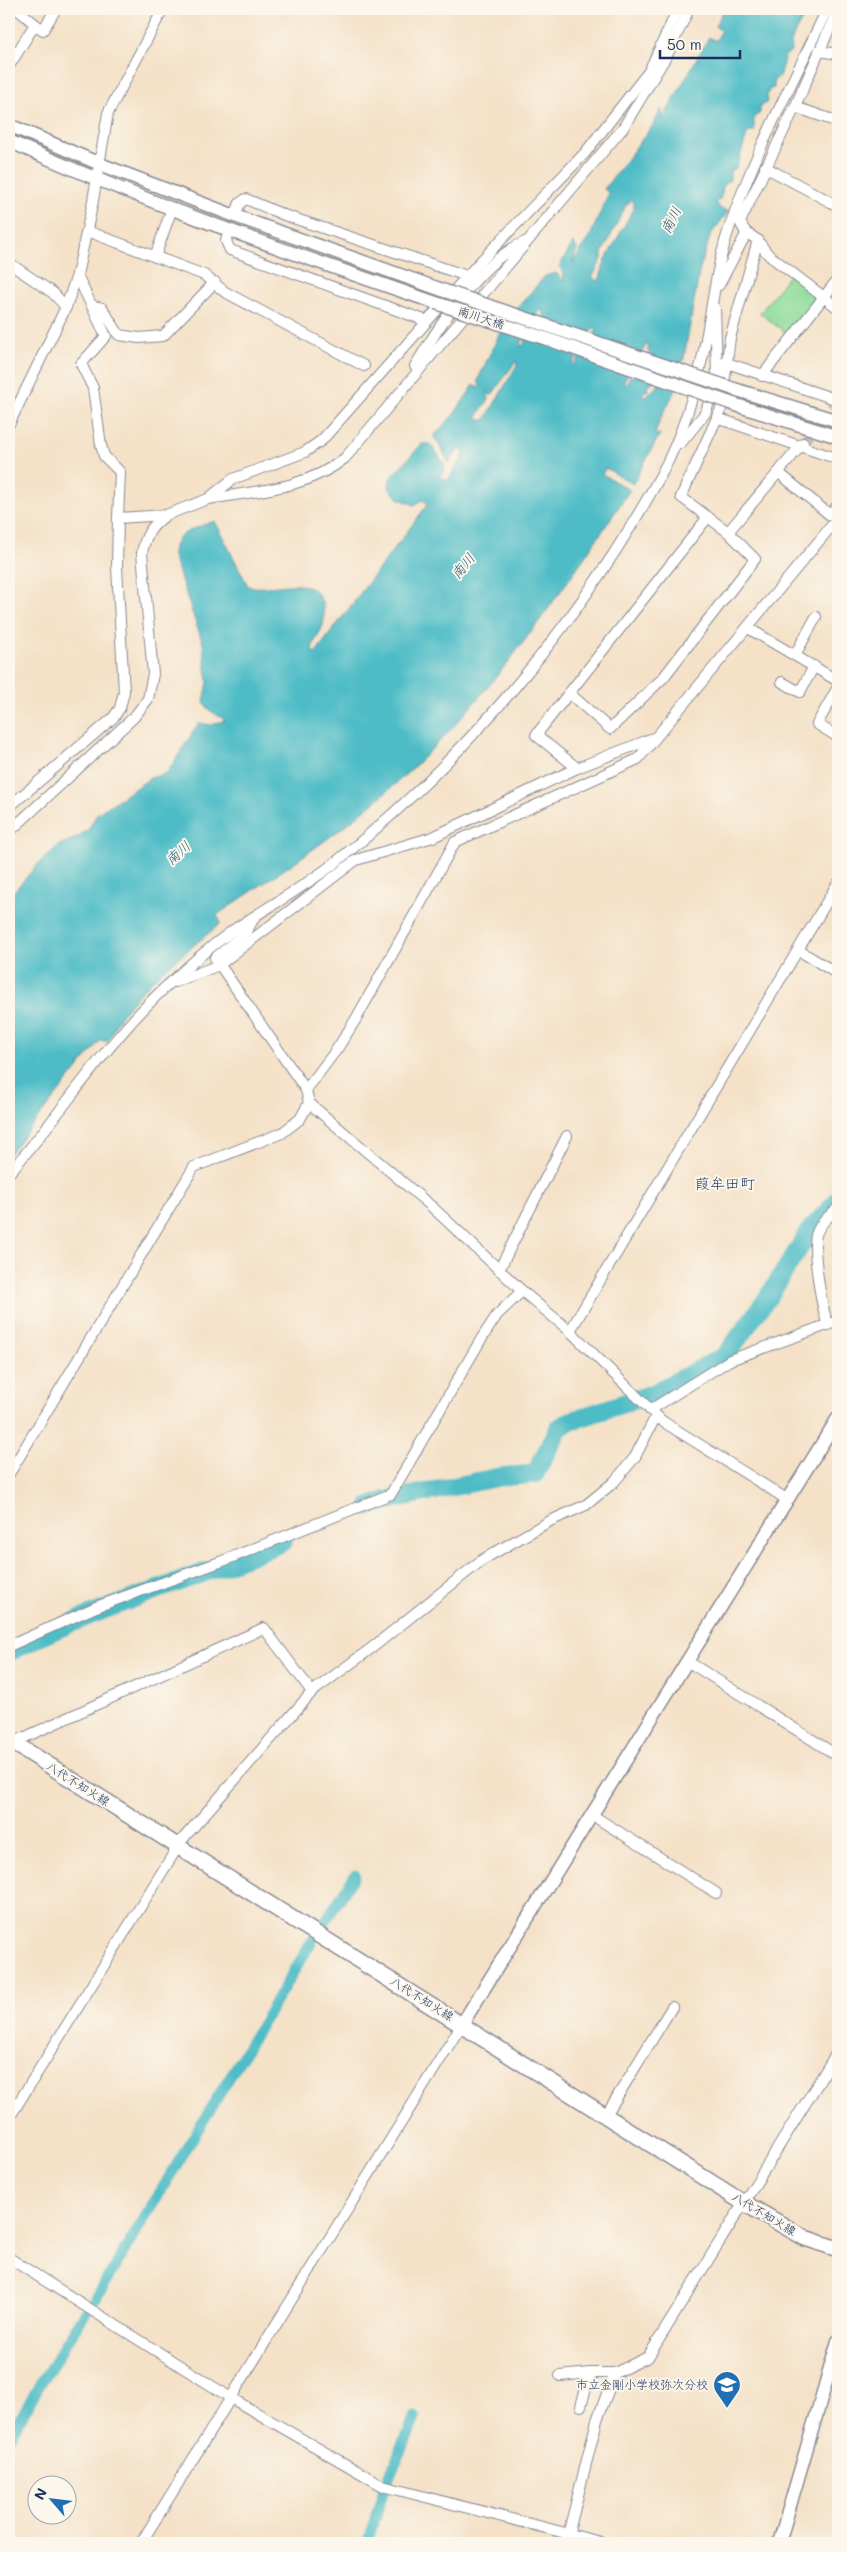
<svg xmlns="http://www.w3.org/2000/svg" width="847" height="2552" font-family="Mali,'Klee One',sans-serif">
  <rect width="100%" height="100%" fill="#fbf7ec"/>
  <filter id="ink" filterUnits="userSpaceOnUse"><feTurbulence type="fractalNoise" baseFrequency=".02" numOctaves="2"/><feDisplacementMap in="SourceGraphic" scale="10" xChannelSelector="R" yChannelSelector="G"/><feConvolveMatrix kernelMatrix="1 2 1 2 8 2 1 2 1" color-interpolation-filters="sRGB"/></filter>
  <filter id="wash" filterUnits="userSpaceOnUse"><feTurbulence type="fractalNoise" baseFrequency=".0096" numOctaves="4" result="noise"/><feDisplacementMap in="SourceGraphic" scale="20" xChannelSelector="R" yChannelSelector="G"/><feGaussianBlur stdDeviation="1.12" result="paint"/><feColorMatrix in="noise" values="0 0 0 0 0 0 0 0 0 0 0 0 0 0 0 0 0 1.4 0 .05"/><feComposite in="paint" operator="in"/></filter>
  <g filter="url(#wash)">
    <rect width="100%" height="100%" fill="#f4e1c7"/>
    <polygon fill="#8ddb99" stroke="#54857c" points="790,274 817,296 787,334 760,313"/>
    <path fill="#4ebcc6" stroke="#347692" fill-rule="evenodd" d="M724,9H806C804,24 787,36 792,51L785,56L779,77L774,80V88L770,89L767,94L768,102L760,106V113L754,118V132H748L736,168L730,171V180L724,184L720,200L715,202L721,209L729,211L711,234L700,268L683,363H677L672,373L678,381C673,400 659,416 655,435L660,434L633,484L606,468L602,474L630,490C554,603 477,718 371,805C322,846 269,879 217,915L221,923C187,952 146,980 120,1017C115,1024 112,1033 108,1041H100L9,1154V897L38,864L59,845L76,838L88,830L97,814L150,778L167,773L199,723L212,725L225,720L209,710L204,702L208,682L203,644L173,556C172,532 196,528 215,521L248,586C276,593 322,566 324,616C325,631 312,639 312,652H316L428,504L423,500L414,505L398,498L389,488L390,478L422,444H430L444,463L445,470L439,477L448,480L465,453L459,449L449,463L434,436L454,414L474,385L481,387L478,381L480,375L505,322L545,276L556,273L563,282V271L559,267L573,243L577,248L573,263L591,234L609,193L604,189L653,125L661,109L663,114L662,120L709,37L716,41L721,31L715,26ZM632,199L634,208L605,261L599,281L592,278L602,259V253L625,207ZM541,309L545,317L531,340L526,339L523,346L520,345ZM594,327L597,330L594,334L597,336L584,358L579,357L575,365L573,363ZM647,344L649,347L647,351L650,353L634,377L630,376L626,384L623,382ZM516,361L517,365L485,420H479L478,415L489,399L487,392L491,396ZM660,377L658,386L644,397L642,393L648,390L647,386Z"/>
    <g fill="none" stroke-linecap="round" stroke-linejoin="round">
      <g stroke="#4ebcc6" stroke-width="11">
        <polyline points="323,1925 355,1875"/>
        <polyline points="96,2298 312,1941"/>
        <polyline points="9,2438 39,2386 86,2312"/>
        <polyline points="368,2543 384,2489 415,2417"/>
      </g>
      <g stroke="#4ebcc6" stroke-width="19">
        <polyline points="369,1507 384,1501 499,1477 535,1474 559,1428 568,1422 654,1393 725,1356 769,1296 811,1229 838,1200"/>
        <path d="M9,1652C96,1607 193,1580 283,1542"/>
      </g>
    </g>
  </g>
  <g filter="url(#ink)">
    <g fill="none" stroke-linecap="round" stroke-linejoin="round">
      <polyline stroke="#c9bdb2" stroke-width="10" stroke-dasharray="10 5" stroke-linecap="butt" points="803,443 832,406"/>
      <defs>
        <g id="minor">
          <polyline points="17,9 35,24"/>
          <path d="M838,9L795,107L740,222C747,236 746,231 757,240C761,244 765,252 770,256L838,308"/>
          <polyline points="819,51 838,54"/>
          <polyline points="9,66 35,24 43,30 56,9"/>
          <polyline points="795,107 838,122"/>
          <polyline points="765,167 838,206"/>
          <polyline points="235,216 240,203 246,199 284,215 467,276"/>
          <polyline points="229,230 226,241 230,250 427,321"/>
          <polyline points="87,231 204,275 225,292 364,366"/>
          <polyline points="155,257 172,208"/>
          <polyline points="9,263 53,293 66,307 9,424"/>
          <polyline points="77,275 106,336 81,364 93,388 101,445 104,456 120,472 118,518 166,515 208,499 233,479 305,452 322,440 477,265 585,153 649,71 678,9"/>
          <polyline points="719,285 746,234"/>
          <polyline points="93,306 102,308 119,335 139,338 163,336 215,282"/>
          <polyline points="66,307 77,275 92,206 108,113 163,9"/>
          <polyline points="720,364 727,363 838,400"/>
          <path d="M415,366C439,326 481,260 525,242"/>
          <polyline points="762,376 838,279"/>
          <polyline points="717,418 838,459"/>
          <polyline points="681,443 706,412 717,374 715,308"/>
          <polyline points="779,473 830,515 838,505"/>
          <path d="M209,499C256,491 307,489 345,458L623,128L667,55L689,9"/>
          <polyline points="728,532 803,443"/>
          <polyline points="748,628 838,681"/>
          <polyline points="795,655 816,617"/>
          <polyline points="782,682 800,692 814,666"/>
          <polyline points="838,687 817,724 838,737"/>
          <polyline points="569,693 610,729 663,678 755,559 728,532 681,497 721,409 730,338 758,240"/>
          <polyline points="577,768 536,735 708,517"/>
          <polyline points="9,807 113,718 120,708 124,692 117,567 118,518"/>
          <path d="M9,832L134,717L148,699L153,674L142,553C145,536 151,526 165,516"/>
          <polyline points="254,918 247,931 215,958 306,1090 309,1103 431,1206 522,1291 570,1331 662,1421 788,1500"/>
          <polyline points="798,950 838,974"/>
          <polyline points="175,982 219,965 356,860 433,837 577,768 656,737"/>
          <polyline points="306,1090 337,1049 356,1019 455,842 638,759 838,518"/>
          <path d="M9,1173C64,1111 108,1039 170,983C190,964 210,947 232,931C266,908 303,888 336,862C464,760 572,631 653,489C677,449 692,405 702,359C712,314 715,267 731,223C756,149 795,79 827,9"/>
          <polyline points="499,1270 567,1136"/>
          <path d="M828,1325C822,1309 812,1251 816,1235C819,1224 830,1215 838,1208"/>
          <polyline points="570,1331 838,883"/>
          <polyline points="650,1410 730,1360 838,1321"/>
          <polyline points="9,1474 194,1167 282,1133 300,1119 309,1103"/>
          <polyline points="9,1646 96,1607 220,1562 391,1494 480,1341 497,1315 522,1291"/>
          <polyline points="687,1661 838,1756"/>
          <polyline points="15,1744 21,1739 264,1628 312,1692"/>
          <polyline points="592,1815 716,1893"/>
          <polyline points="606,2115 672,2007"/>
          <polyline points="9,2118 182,1840 312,1692 373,1647 482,1560 550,1521 586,1505 614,1482 635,1457 656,1416"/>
          <polyline points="9,2258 231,2398 383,2486 604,2543"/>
          <polyline points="560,2376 590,2373 615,2373"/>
          <polyline points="581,2406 590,2373"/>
          <polyline points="141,2543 462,2024"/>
          <polyline points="566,2543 597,2420 615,2373 648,2357 838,2051"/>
        </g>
        <g id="tertiary">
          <polyline points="9,125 100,164 235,216 445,291"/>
          <path d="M9,141C147,204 292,253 436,303"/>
          <polyline points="737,390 838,421"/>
          <polyline points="733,404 838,437"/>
          <polyline points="462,2024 838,1418"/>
          <polyline points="779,2543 838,2341"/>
        </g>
        <polyline id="secondary" points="9,1740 744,2203 805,2238 838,2249"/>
      </defs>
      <use href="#minor" stroke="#888892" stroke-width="12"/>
      <use href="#tertiary" stroke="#888892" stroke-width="15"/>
      <use href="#secondary" stroke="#888892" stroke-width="18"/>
      <use href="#minor" stroke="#fff" stroke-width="10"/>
      <use href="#tertiary" stroke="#fff" stroke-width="12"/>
      <use href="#secondary" stroke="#fff" stroke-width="15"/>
      <defs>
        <g id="tertiary-bridge">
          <polyline points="445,291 737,390"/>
          <polyline points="436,303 547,339 733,404"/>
        </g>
      </defs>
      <use href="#tertiary-bridge" stroke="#888892" stroke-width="15" stroke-linecap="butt"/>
      <use href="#tertiary-bridge" stroke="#fff" stroke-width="12"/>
    </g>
  </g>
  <defs>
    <symbol id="school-pin" viewBox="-11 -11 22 30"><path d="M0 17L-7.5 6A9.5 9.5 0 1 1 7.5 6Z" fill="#1f6fb2" stroke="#fbf7ec"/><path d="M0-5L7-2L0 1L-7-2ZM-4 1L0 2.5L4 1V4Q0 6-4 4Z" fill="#fff"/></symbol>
  </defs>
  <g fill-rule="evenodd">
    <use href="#school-pin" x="711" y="2369" width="32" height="43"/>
  </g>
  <g text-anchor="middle" stroke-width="4" stroke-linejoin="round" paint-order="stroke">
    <g font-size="12" fill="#1b2f5e" stroke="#fbf7ec">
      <text transform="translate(481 318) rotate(18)" y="4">南川大橋</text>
      <text transform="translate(78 1784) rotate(32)" y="4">八代不知火線</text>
      <text transform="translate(422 1999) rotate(32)" y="4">八代不知火線</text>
      <text transform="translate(764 2214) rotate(31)" y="4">八代不知火線</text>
    </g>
    <g font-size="12" fill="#1b2f5e" stroke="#fbf7ec" text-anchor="end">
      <text x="708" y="2389">市立金剛小学校弥次分校</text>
    </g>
    <g font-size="14" font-style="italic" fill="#2a597d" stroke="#fbf7ec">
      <text transform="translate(671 220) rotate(-64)" y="5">南川</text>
      <text transform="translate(463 566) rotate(-51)" y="5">南川</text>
      <text transform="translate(178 853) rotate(-42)" y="5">南川</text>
    </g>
    <g font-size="15" fill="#1b2f5e" stroke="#fbf7ec">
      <text x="725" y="1189">葭牟田町</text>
    </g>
  </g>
  <rect width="847" height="2552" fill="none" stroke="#fbf7ec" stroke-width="30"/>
  <g transform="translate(52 2500) rotate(298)"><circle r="24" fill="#fbf7ec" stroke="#a1a7b3"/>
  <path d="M0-4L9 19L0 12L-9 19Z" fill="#1f6fb2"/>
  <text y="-8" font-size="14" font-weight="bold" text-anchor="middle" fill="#1b2f5e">N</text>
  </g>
  <path d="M660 50v8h80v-8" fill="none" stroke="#1b2f5e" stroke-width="2.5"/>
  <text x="667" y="50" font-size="15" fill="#1b2f5e" stroke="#fbf7ec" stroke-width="4" paint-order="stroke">50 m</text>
</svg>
